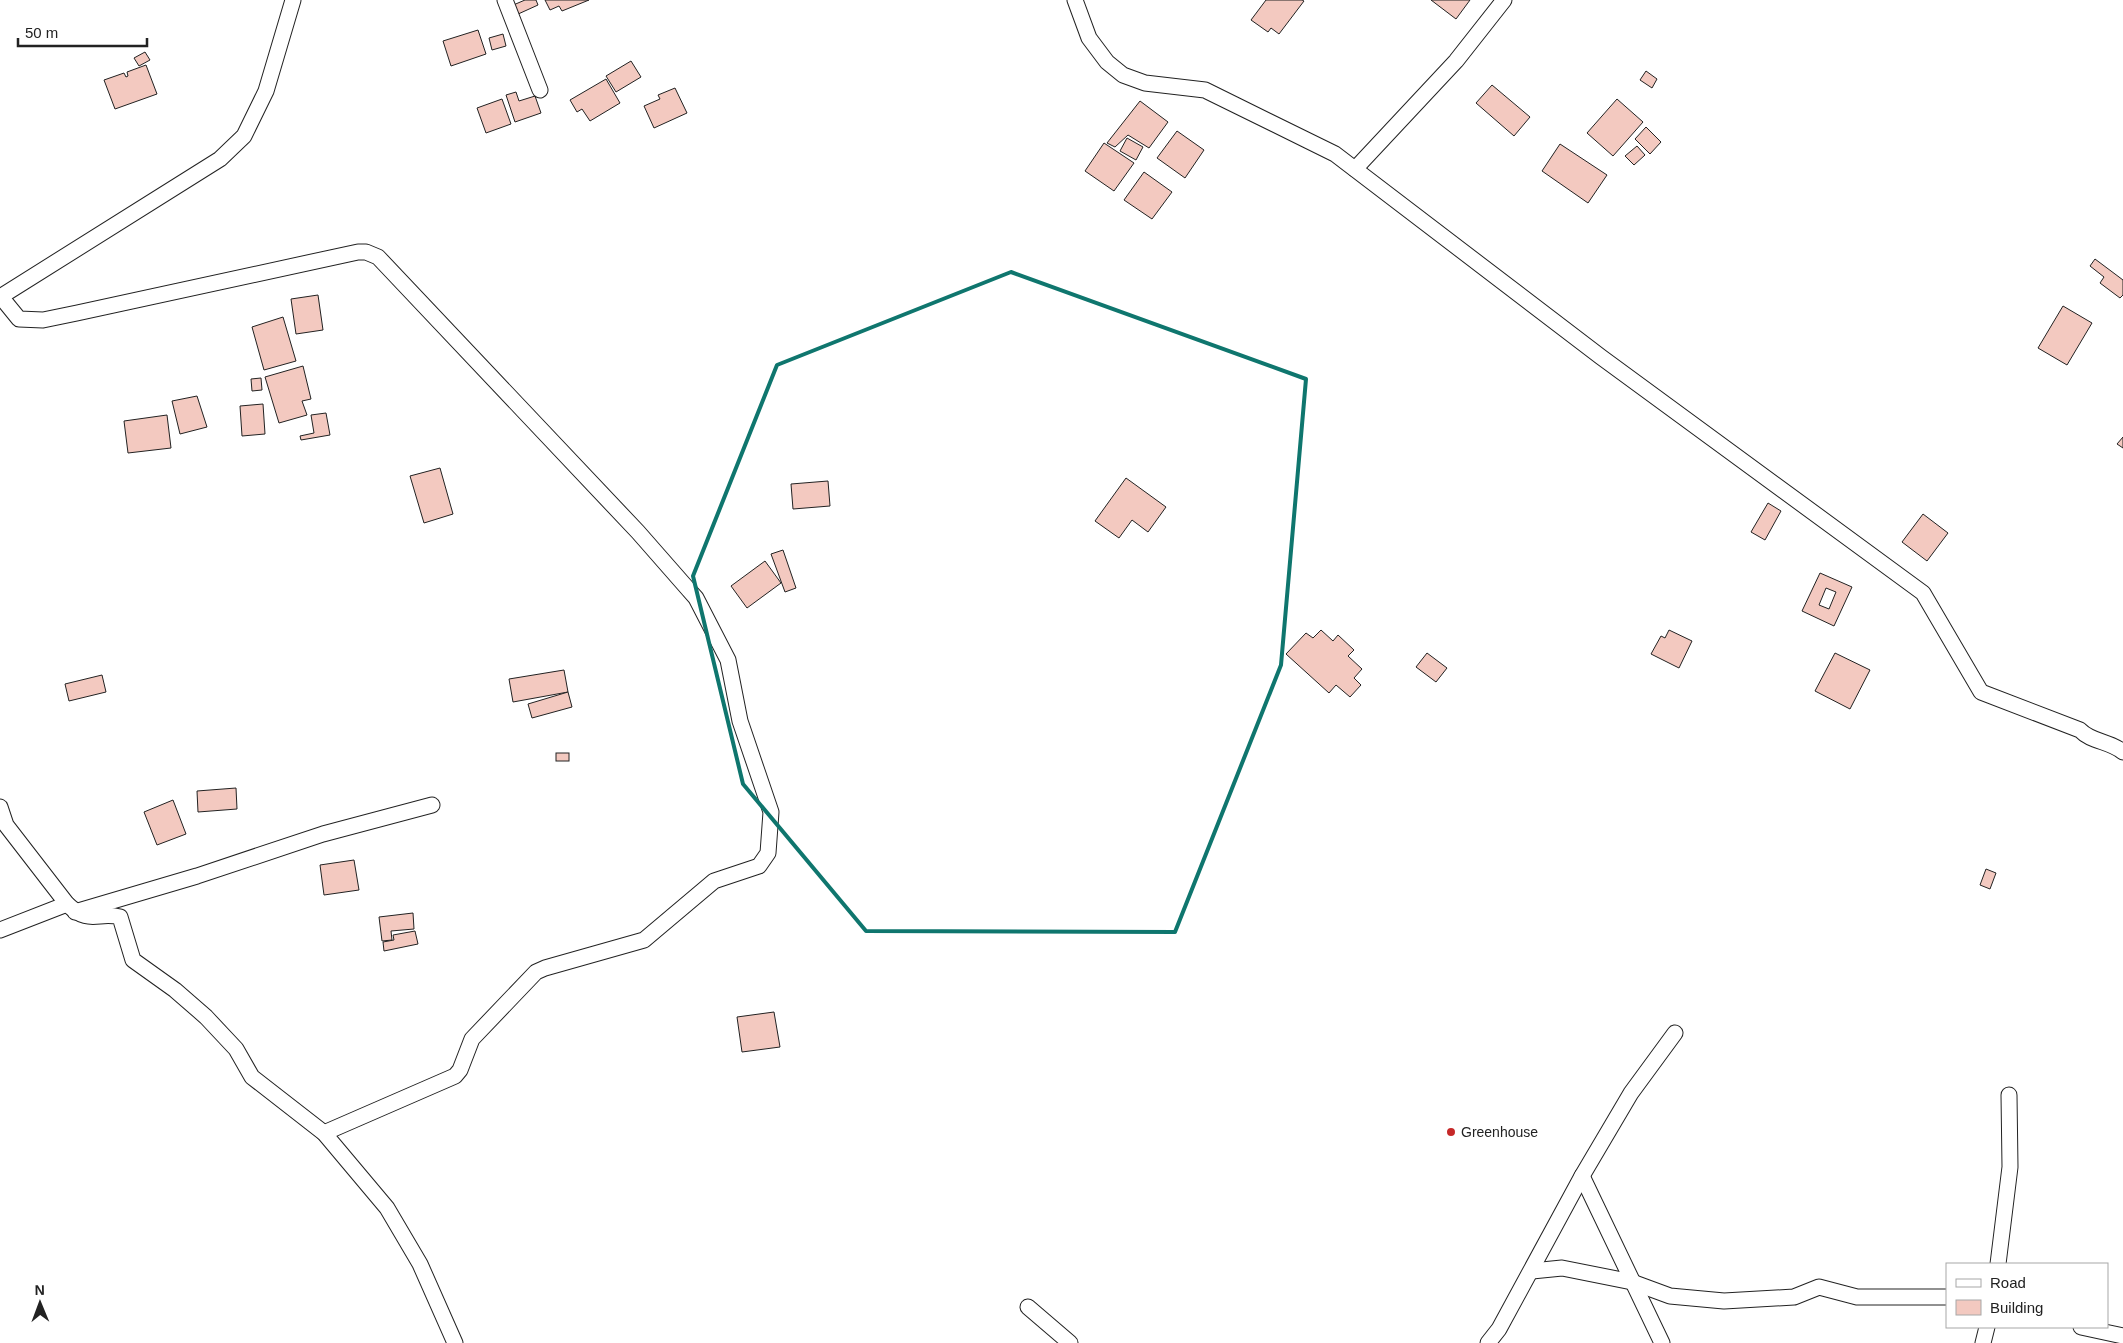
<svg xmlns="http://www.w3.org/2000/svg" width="2123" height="1343" font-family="Helvetica,sans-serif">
  <rect width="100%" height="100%" fill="#fff"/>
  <g fill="#f3c9c0" stroke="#222" fill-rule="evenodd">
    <polygon points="525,0 536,0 538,5 516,15 511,6"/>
    <polygon points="545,0 589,0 562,11 559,6 550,10"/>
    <polygon points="1266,0 1302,0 1304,1 1279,34 1271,28 1268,32 1251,20"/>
    <polygon points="1431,0 1470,0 1456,19"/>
    <polygon points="478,30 486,54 451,66 443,41"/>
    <polygon points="503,34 506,46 492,50 489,38"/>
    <polygon points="145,52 150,60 139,66 134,58"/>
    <polygon points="631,61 641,77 616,92 606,76"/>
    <polygon points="146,65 157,94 115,109 104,80 124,73 126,77 128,76 127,72"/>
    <polygon points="1646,71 1657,79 1652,88 1640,80"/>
    <polygon points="606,79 620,103 590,121 582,109 577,112 570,100"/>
    <polygon points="1492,85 1530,117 1514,136 1476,103"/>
    <polygon points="675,88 687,113 654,128 644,106 660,99 658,95"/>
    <polygon points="516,92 519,101 535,96 541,113 515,122 506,95"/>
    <polygon points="502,99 511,124 486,133 477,108"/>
    <polygon points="1617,99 1643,122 1613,156 1587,133"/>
    <polygon points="1140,101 1168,122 1149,148 1128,135 1115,147 1107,143"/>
    <polygon points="1646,127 1661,142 1650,154 1635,139"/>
    <polygon points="1177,131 1204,150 1185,178 1157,158"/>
    <polygon points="1127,138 1143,147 1136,160 1120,151"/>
    <polygon points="1104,143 1134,163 1114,191 1085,171"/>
    <polygon points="1560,144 1607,175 1588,203 1542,171"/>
    <polygon points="1637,146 1645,155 1634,165 1625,156"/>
    <polygon points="1144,172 1172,192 1152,219 1124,200"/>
    <polygon points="2095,259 2123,280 2123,295 2120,298 2100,283 2104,277 2090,266"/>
    <polygon points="318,295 323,330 296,334 291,299"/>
    <polygon points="2063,306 2092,323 2067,365 2038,348"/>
    <polygon points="283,317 296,361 264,370 252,327"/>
    <polygon points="303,366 311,399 302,401 307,415 279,423 265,377"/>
    <polygon points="261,378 262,390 252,391 251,379"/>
    <polygon points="197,396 207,427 180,434 172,401"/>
    <polygon points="263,404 265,434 242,436 240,406"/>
    <polygon points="326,413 330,435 301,440 300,436 314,433 311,415"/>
    <polygon points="167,415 171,448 128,453 124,421"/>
    <polygon points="2123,437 2123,448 2117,444"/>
    <polygon points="440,468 453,514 424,523 410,476"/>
    <polygon points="1126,478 1166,507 1148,532 1132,520 1119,538 1095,521"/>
    <polygon points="828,481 830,506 793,509 791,484"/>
    <polygon points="1768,503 1781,511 1765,540 1751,532"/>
    <polygon points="1923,514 1948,533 1927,561 1902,542"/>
    <polygon points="783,550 796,588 785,592 771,554"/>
    <polygon points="765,561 781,583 747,608 731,586"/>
    <path d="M1820,573L1852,587L1834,626L1802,611ZM1826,588L1836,592L1829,609L1819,605Z"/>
    <polygon points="1321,630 1333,641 1338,635 1354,650 1348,656 1362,669 1354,678 1361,685 1350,697 1336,685 1329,693 1286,654 1306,633 1313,638"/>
    <polygon points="1669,630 1692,641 1679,668 1651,654 1661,636 1665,638"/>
    <polygon points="1427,653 1447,668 1436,682 1416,667"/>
    <polygon points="1835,653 1870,670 1850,709 1815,691"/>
    <polygon points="564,670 568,692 513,702 509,679"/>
    <polygon points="102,675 106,692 69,701 65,684"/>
    <polygon points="568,692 572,707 532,718 528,704"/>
    <rect x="556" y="753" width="13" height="8"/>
    <polygon points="236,788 237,809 198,812 197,791"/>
    <polygon points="173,800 186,834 157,845 144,812"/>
    <polygon points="354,860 359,890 324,895 320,865"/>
    <polygon points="1986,869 1996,873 1990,889 1980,885"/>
    <polygon points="413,913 414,929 391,931 392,940 382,941 379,917"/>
    <polygon points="415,931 418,944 384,951 383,942 394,940 393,935"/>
    <polygon points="774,1012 780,1047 742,1052 737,1017"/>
  </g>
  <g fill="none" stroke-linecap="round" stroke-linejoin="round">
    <defs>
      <g id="street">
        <polyline points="505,0 540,90"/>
        <path d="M1075,0L1089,38L1107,62L1123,75L1145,83L1205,90L1335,154L1601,357L1923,593L1981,692L2080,730C2091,742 2110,741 2123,752"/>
        <polyline points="1355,169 1456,61 1504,0"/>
        <polyline points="0,297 220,159 244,136 266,91 293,0"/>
        <polyline points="1,297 19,319 43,320 77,313 358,252 366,252 378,257 638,532 688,589 696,598 728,660 740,721 771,812 768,853 759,866 714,881 644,940 545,968 536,972 472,1039 460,1070 455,1076 324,1133"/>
        <path d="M0,807L6,825L67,904C90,926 98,911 120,917L133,960L175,990L206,1017L236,1049L252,1077L324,1133L387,1208L420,1264L455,1343"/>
        <polyline points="75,912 197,876 323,834 432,805"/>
        <polyline points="0,930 67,904"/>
        <polyline points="1582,1176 1662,1343"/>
        <polyline points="1998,1264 2010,1167 2009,1095"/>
        <polyline points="1532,1271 1562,1268 1632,1282 1670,1296 1724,1301 1794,1297 1819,1287 1857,1297 1947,1297"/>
        <polyline points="1028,1307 1070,1343"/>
        <polyline points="2081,1327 2123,1336"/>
        <polyline points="1488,1343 1499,1329 1582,1176 1631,1093 1675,1033"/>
        <polyline points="1983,1343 1987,1327"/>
      </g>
    </defs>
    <use href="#street" stroke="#222" stroke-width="17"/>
    <use href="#street" stroke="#fff" stroke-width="15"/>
  </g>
  <path fill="none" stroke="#0f766e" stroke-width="4" stroke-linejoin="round" d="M1011,272L1306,379L1281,665L1175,932L866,931L743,784L693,576L777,365Z"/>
  <circle fill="#c62828" stroke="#fff" stroke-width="2" cx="1451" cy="1132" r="5"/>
  <g text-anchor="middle" stroke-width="4" stroke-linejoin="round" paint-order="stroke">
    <g font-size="14" fill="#222" stroke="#fff" text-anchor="start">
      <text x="1461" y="1137">Greenhouse</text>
    </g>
  </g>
  <rect x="1946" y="1263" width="162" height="65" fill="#ffffff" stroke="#a7a7a7"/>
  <rect x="1956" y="1279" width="25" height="8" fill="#ffffff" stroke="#a7a7a7"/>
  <text x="1990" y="1288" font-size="15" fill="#222222">Road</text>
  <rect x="1956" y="1300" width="25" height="15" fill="#f3c9c0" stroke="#a7a7a7"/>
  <text x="1990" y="1313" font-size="15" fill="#222222">Building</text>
  <g transform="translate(40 1303) rotate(359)" stroke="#ffffff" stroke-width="4" paint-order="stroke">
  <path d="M0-4L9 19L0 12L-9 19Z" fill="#222222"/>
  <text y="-8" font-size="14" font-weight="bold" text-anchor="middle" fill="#222222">N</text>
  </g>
  <path d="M18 38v8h129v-8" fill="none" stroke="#222222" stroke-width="2.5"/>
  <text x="25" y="38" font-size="15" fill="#222222" stroke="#ffffff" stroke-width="4" paint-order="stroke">50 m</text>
</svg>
